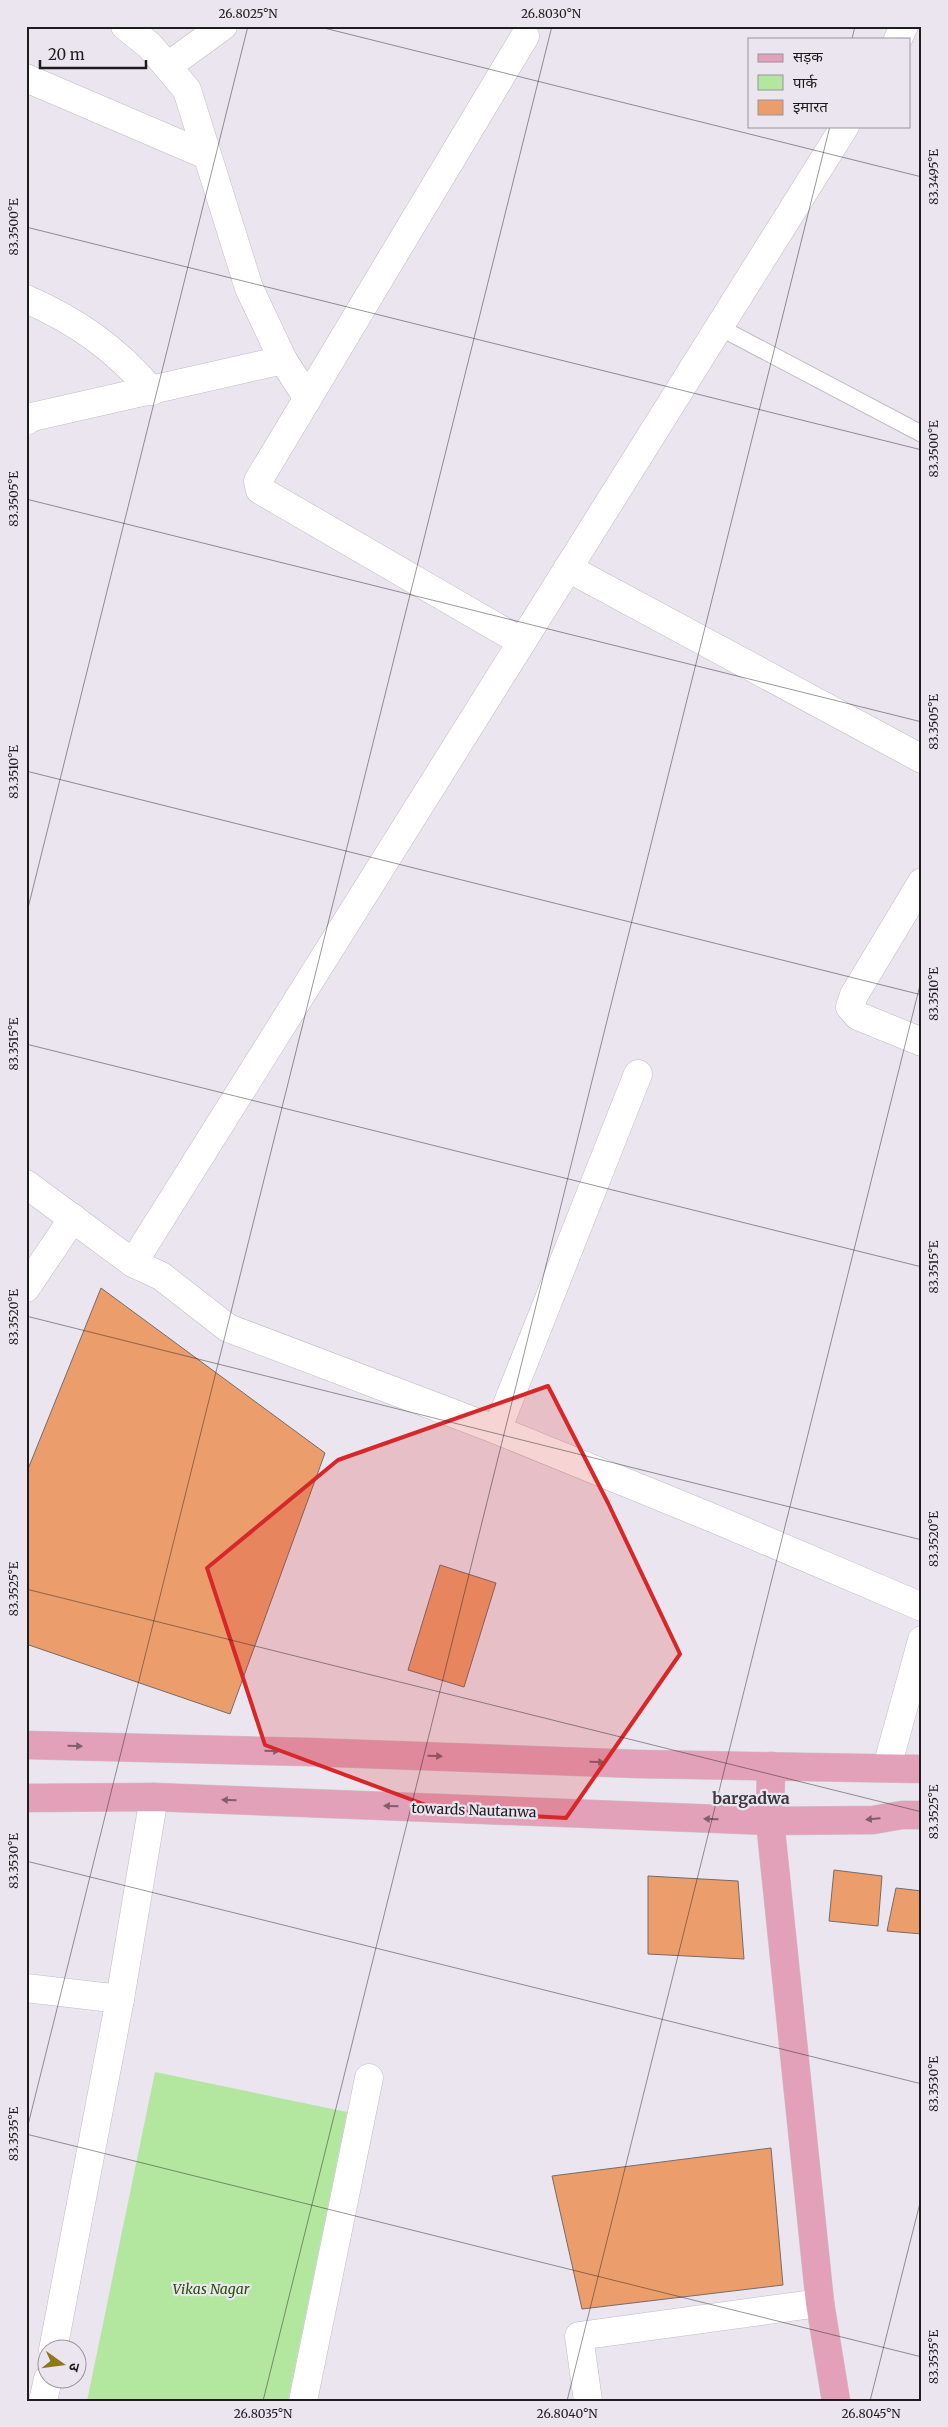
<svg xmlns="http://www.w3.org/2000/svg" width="948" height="2427" font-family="Merriweather,'Noto Sans Devanagari',serif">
  <rect width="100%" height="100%" fill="#ebe5ef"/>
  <polygon fill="#b3e69f" points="155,2072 347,2112 288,2401 87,2401"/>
  <g fill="#ec9d6c" stroke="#756c67">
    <polygon points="101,1288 325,1453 230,1714 26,1644 26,1474"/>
    <polygon points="440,1565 496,1583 464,1687 408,1670"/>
    <polygon points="834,1870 882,1876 878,1926 829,1921"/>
    <polygon points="648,1876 738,1881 744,1959 648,1954"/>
    <polygon points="896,1888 922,1891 922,1934 887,1931"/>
    <polygon points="771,2148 783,2285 582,2309 552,2176"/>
  </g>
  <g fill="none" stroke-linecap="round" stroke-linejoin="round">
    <defs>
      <polyline id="service" points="719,327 922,434"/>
      <g id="minor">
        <polyline points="125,26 150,46 187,90 249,288 283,360 307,397"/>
        <polyline points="898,39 904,26"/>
        <polyline points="168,66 223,26"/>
        <polyline points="26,78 206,155"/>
        <path d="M26,299C77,321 116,349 152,391"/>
        <polyline points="26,421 32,417 283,360"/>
        <polyline points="568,568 922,759"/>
        <polyline points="522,642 260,490 258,481 525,36"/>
        <polyline points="922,882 854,995 850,1007 858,1016 922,1042"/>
        <polyline points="133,1263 845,126"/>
        <polyline points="26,1288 73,1218"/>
        <polyline points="497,1430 638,1074"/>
        <polyline points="26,1988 120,1999"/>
        <polyline points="53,2350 120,1999 154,1797"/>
        <polyline points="43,2401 48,2379"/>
        <polyline points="303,2401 369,2078"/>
        <polyline points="588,2401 579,2336 820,2303"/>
      </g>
      <g id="tertiary">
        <polyline points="26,1184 133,1263 161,1276 228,1328 497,1430 720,1521 922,1607"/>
        <polyline points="887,1767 922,1640"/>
      </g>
      <g id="primary">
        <polyline points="26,1745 308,1752 638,1764 922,1769"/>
        <polyline points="771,1766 770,1821 820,2303 836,2401"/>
        <polyline points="26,1798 154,1797 770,1821 873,1820 902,1815 922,1815"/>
      </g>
    </defs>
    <use href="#service" stroke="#c0bbc4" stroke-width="18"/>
    <use href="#minor" stroke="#c0bbc4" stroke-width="29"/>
    <use href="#tertiary" stroke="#c0bbc4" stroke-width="29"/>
    <use href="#primary" stroke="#c9c9c9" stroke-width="29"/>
    <use href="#service" stroke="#fff" stroke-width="16"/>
    <use href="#minor" stroke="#fff" stroke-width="28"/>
    <use href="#tertiary" stroke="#fff" stroke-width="28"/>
    <use href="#primary" stroke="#e3a1b9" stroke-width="28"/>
  </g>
  <defs><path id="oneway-solid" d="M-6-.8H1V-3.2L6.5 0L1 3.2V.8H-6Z" transform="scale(1.25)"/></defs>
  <g fill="#805e6c">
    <use href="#oneway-solid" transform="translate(75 1746) rotate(1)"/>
    <use href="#oneway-solid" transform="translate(272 1751) rotate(1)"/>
    <use href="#oneway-solid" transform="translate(435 1756) rotate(2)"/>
    <use href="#oneway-solid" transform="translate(597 1762) rotate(2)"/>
    <use href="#oneway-solid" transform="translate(229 1800) rotate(-178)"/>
    <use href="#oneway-solid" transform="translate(391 1806) rotate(-178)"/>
    <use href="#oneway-solid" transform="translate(711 1819) rotate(-178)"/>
    <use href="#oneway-solid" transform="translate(873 1819) rotate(175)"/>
  </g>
  <path fill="#d62828" fill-opacity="0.2" stroke="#d62828" stroke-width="4" stroke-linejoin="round" d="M548,1386L608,1503L680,1654L566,1818L442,1811L265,1745L207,1568L338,1460Z"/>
  <path fill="none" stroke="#1e1c1f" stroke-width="1" stroke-opacity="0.45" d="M316,26L922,177M852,39L855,26M26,227L922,450M26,499L922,722M26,771L922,995M26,916L248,26M26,1044L922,1267M26,1316L922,1540M26,1589L922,1812M26,1861L922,2084M26,2133L552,26M26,2134L922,2357M263,2401L830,126M567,2401L922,977M870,2401L922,2195"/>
  <g text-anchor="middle" stroke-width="4.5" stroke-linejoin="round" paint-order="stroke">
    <g font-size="14" fill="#1e1c1f" stroke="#ebe5ef">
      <text transform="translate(474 1810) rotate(2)" y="5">towards Nautanwa</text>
    </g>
    <g font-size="14" font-style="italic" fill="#225204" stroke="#ebe5ef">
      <text x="211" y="2294">Vikas Nagar</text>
    </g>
    <g font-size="16" font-weight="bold" fill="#3c373f" stroke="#ebe5ef">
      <text x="751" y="1804">bargadwa</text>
    </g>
  </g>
  <rect width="948" height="2427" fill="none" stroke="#ebe5ef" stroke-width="55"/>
  <rect x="748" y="38" width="162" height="90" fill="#ebe5ef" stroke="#99959c"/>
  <rect x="758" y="54" width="25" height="8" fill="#e3a1b9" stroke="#99959c"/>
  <text x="793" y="62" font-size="15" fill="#1e1c1f">सड़क</text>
  <rect x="758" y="75" width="25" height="15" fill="#b3e69f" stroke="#99959c"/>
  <text x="793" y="88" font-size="15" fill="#1e1c1f">पार्क</text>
  <rect x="758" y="100" width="25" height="15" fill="#ec9d6c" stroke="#99959c"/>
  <text x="793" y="112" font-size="15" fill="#1e1c1f">इमारत</text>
  <g transform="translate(62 2364) rotate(104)"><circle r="24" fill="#ebe5ef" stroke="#99959c"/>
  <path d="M0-4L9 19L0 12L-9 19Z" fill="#8f771c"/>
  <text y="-8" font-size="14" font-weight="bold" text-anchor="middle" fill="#1e1c1f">उ</text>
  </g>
  <path d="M40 60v8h106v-8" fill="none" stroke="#1e1c1f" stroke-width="2.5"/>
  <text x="48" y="60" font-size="15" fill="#1e1c1f" stroke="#ebe5ef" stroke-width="4" paint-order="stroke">20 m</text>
  <rect x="28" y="28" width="892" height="2372" fill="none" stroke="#1e1c1f" stroke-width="2"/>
  <g font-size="12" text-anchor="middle" fill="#1e1c1f">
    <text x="248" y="18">26.8025°N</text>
    <text x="551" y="18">26.8030°N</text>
    <text transform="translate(934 177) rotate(-90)" y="4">83.3495°E</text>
    <text transform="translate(14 227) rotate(-90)" y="4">83.3500°E</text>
    <text transform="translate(934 449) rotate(-90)" y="4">83.3500°E</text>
    <text transform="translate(14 499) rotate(-90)" y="4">83.3505°E</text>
    <text transform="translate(934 722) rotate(-90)" y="4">83.3505°E</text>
    <text transform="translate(14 772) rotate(-90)" y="4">83.3510°E</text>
    <text transform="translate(934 994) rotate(-90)" y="4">83.3510°E</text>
    <text transform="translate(14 1044) rotate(-90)" y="4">83.3515°E</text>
    <text transform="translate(934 1267) rotate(-90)" y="4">83.3515°E</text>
    <text transform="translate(14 1317) rotate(-90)" y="4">83.3520°E</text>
    <text transform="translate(934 1539) rotate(-90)" y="4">83.3520°E</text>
    <text transform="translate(14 1589) rotate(-90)" y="4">83.3525°E</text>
    <text transform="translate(934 1812) rotate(-90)" y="4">83.3525°E</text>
    <text transform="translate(14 1861) rotate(-90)" y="4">83.3530°E</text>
    <text transform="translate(934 2084) rotate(-90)" y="4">83.3530°E</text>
    <text transform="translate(14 2134) rotate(-90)" y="4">83.3535°E</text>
    <text transform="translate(934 2357) rotate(-90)" y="4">83.3535°E</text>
    <text x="263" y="2418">26.8035°N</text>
    <text x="567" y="2418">26.8040°N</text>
    <text x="871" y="2418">26.8045°N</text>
  </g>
</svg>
